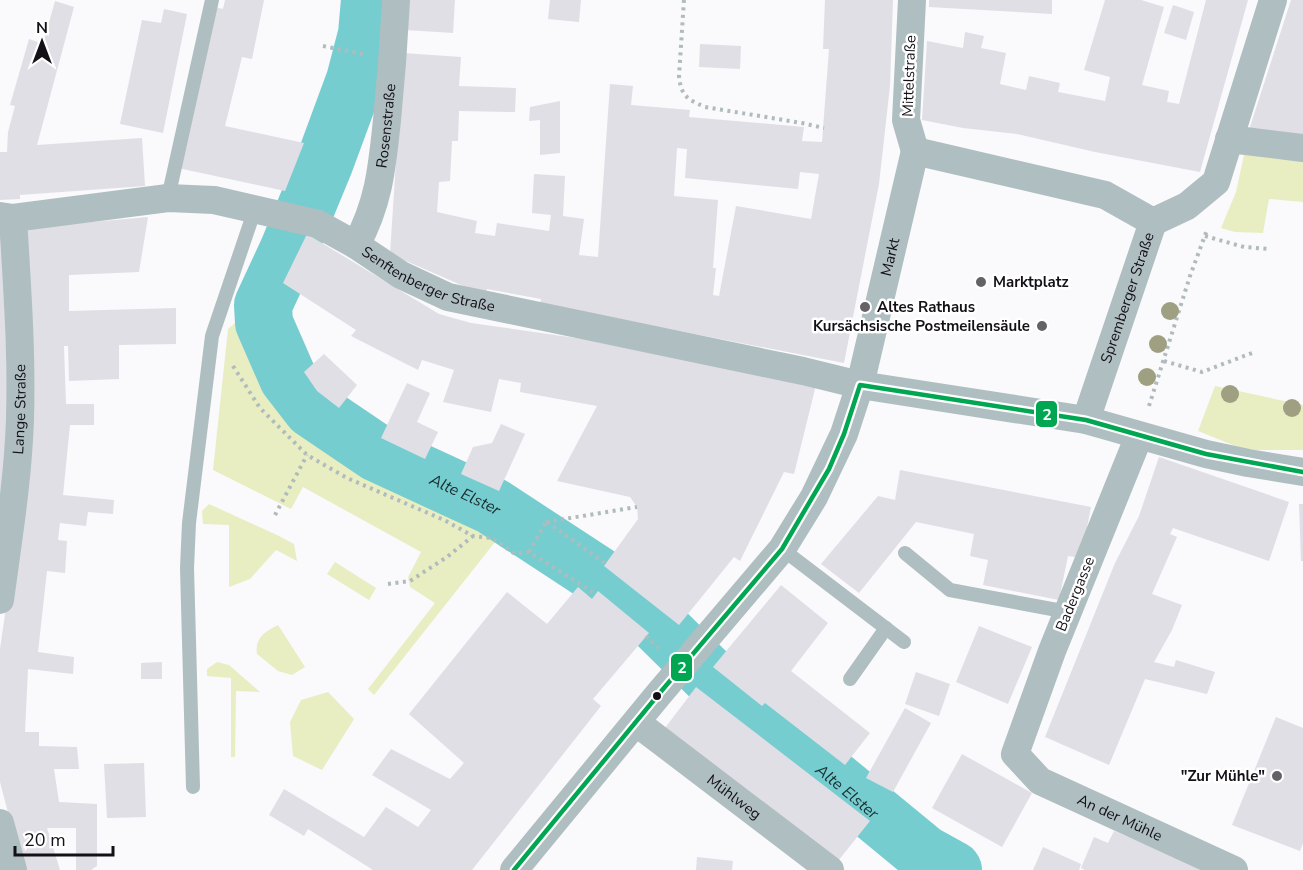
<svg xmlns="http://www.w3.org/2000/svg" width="1303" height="870" font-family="'Nunito Sans',sans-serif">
  <rect width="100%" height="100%" fill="#faf9fc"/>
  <g fill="#e8eec2">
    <polygon points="1244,155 1303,160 1303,202 1269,199 1263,233 1235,232 1221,228 1236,192"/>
    <polygon points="258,322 282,383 304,419 358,454 440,495 480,512 526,545 520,551 499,537 374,695 368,689 435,603 410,587 408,577 421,552 303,487 291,509 213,470 228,329 235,323"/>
    <polygon points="1215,386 1303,405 1303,450 1245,450 1198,431"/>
    <polygon points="209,504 277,535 294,544 297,561 276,550 250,579 229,587 229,525 203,524 202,511"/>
    <polygon points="335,562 376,588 369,600 327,574"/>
    <path d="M278,625L305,667L292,675L278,671L257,654C255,637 265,632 278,625Z"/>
    <polygon points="217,662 229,665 260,692 236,691 235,757 231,757 231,678 207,676 207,669"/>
    <polygon points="328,692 354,719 322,770 293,756 290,722 301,700"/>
  </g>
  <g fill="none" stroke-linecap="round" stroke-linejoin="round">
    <path stroke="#76cdd0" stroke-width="58" id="s1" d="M370,0L367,34L355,80L324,164L288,251L263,305L264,323L288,378L312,409L377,453L492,506L596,574L654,621L719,685L924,854L953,870"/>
  </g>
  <g fill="#e0dfe6" fill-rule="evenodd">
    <polygon points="225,0 264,0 252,59 242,57 225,126 304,143 285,191 178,168 215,7 223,9"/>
    <polygon points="407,0 455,0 453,33 405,30"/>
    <polygon points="550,0 581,0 579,22 548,19"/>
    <path d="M825,0H893L890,86L879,184L844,363L540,304L541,299L487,289L486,293L461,285L390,254L403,53L461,57L459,86L516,88L515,112L459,111L458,141H452L450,181L439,182L437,212L477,221L475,233L495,236L497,223L549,231L551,215L532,213L534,174L565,176L563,216L584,219L579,255L598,257L610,84L633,86L631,105L690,110L689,117L804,127L802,141L822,142L829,49H823ZM677,148L687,149L685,178L798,189L800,172L819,174L811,219L736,206L719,296L713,295L716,268H713L718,200L674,196Z"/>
    <polygon points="929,0 1052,0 1052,14 929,7"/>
    <polygon points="1105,0 1141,0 1164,7 1142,85 1169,91 1167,102 1179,104 1206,0 1248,0 1200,172 1095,152 1017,134 963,128 922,120 927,41 963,48 965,32 984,36 981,48 1006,53 1000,84 1026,90 1029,76 1060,83 1058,92 1105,101 1110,77 1084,70"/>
    <polygon points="1291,0 1303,0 1303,139 1248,133"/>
    <polygon points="55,1 74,7 37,145 142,138 145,186 20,195 20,199 0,200 0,152 7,152 8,132 15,106 10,105 29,39 43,44"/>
    <polygon points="1173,5 1194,12 1186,40 1164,33"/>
    <polygon points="164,9 187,14 163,133 120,124 142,20 161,23"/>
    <polygon points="700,44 741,46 740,69 699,67"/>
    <polygon points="560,101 560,153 540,155 540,120 529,121 530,107"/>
    <polygon points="148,217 139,272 69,275 69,311 176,308 176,344 119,345 119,379 69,381 68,346 64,346 66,404 94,404 94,425 70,425 63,495 114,500 113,514 88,512 86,526 60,523 58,540 67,541 65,573 47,571 38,652 74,657 73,674 28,669 25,732 39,732 39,746 77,747 79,769 54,769 59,802 97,804 97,866 91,870 76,870 76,828 47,828 60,870 23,870 0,782 0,649 6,607 24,228"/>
    <polygon points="0,232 3,232 9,463 0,539"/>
    <polygon points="307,234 439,314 471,323 611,343 816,385 794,474 784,472 740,561 734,557 679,625 604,566 638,519 637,507 630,497 557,481 597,406 520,392 521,383 499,379 491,412 443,402 454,370 422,360 418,370 351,336 356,330 283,283"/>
    <polygon points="324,354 357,385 339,408 317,391 304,372"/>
    <polygon points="407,383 430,393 417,422 438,432 425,459 381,438"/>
    <polygon points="501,424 525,434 499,491 461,474 473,447 492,443"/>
    <polygon points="1159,457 1289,502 1269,561 1173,528 1170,534 1177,537 1152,594 1182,605 1172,630 1154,662 1174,667 1176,660 1215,672 1207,694 1145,679 1109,765 1045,737 1115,563 1139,516"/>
    <polygon points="900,470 1091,507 1081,558 1068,556 1059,600 983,585 988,560 970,556 974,534 916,522 859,593 821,564 878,496 895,500"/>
    <polygon points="1299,504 1303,504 1303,561 1301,561"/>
    <polygon points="781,585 828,623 791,671 870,733 845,765 765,703 762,706 713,667"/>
    <polygon points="578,587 592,599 598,591 649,633 593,699 601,706 472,870 373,870 308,829 304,836 269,815 284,789 364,837 386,807 418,827 431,810 372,775 391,749 450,779 464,763 409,714 507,592 547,624"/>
    <polygon points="979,626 1032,647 1008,704 956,682"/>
    <polygon points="162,662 162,679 141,679 141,663"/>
    <polygon points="916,672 950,684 939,716 905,704"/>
    <polygon points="696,687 870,821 838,861 665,728"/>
    <polygon points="905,708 931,723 893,792 866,778"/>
    <polygon points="1276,717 1303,728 1303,843 1300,851 1232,825"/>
    <polygon points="962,754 1032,793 1002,847 932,808"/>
    <polygon points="144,763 146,817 107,818 104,764"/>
    <polygon points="1114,831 1185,861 1206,870 1085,870 1081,868 1094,837 1108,843"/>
    <polygon points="1043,847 1081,864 1079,870 1033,870"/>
    <polygon points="697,857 733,861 732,870 696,870"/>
  </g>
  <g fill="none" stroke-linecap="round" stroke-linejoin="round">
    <g stroke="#b0bbbd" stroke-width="4" stroke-dasharray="3 4.5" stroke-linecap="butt">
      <path d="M684,0L679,76C681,96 687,99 705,107L802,123L824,128"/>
      <polyline points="323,46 363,54"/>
      <polyline points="1205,236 1244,247 1269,249"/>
      <polyline points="1164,361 1202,372 1252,353"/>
      <polyline points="233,366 260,408 307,455 347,478 444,520 473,536 492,538 515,554 529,552 596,594"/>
      <polyline points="1149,406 1190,276 1207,230"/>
      <polyline points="275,515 307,455"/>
      <polyline points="546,522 637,507"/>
      <polyline points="547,522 606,564"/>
      <polyline points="529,552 546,522"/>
      <polyline points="388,584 410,581 447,557 473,536"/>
      <polyline points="646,636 658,648"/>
    </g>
    <g stroke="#afbec0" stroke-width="14">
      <polyline points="168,198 212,0"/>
      <polyline points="782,549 904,642"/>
      <polyline points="905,553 950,590 1068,612"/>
      <polyline points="850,679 886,628"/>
      <polyline points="193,787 187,568 189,523 212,336 255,209"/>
    </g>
    <g stroke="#afbec0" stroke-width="28">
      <polyline points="912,0 906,120 915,151"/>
      <polyline points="1229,139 1303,148"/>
      <path id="s2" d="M0,216L13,218L168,198L214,200L318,224L356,245L401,275L448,297L803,371L860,385L1086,420L1206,454L1248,463L1303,472"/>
      <path id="s3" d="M356,245C379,203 382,168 387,120C391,80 394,40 396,0"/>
      <path id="s4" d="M1086,420L1153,222L1187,206L1216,182L1273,0"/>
      <path id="s5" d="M1139,436L1052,651L1015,754L1040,781L1234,870"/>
      <path id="s6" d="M0,600C8,540 18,480 20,419C22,352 17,285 13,218"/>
      <path id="s7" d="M637,723L830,870"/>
      <polyline points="0,823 13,870"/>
      <path id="s8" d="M514,870L658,695L782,549L814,497L844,434L860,385L915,151L1105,195L1153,222"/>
    </g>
    <defs>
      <polyline id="bus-1" points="514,870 658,695 782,549 829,469 844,434 860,385 1086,420 1206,454 1303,472"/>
    </defs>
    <use href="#bus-1" stroke="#fff" stroke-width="9"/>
    <use href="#bus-1" stroke="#00a651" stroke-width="4.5"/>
  </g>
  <g fill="#9ea081">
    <circle cx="1170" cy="311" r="9"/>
    <circle cx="1158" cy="344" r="9"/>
    <circle cx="1147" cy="377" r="9"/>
    <circle cx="1230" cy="394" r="9"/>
    <circle cx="1292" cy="408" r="9"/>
  </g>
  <g fill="#646267" stroke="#fff" stroke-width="2">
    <circle cx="981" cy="282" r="6"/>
    <circle cx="865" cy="307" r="6"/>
    <circle cx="1042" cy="326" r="6"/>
    <circle cx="1277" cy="776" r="6"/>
  </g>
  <circle fill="#131017" stroke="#fff" stroke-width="2" cx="657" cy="696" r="5"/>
  <g text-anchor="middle" stroke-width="5" stroke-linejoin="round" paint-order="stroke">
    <g font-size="15" fill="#131017" stroke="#fff">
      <text transform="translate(909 76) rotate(-88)" y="5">Mittelstraße</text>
      <text dy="5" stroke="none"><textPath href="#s3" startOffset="124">Rosenstraße</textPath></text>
      <text dy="5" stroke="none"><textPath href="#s8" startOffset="732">Markt</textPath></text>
      <text dy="5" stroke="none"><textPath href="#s2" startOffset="447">Senftenberger Straße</textPath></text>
      <text dy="5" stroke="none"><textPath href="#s4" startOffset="129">Spremberger Straße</textPath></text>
      <text dy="5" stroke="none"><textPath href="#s6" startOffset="192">Lange Straße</textPath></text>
      <text transform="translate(1075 594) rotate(-68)" y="5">Badergasse</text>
      <text dy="5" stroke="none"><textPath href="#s7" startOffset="122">Mühlweg</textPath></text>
      <text dy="5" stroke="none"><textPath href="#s5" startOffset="466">An der Mühle</textPath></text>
    </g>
    <g font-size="15" font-weight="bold" fill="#131017" stroke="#fff" text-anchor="start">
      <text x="993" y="287">Marktplatz</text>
      <text x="877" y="312">Altes Rathaus</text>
      <text x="1030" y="331" text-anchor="end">Kursächsische Postmeilensäule</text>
      <text x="1265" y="781" text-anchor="end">"Zur Mühle"</text>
    </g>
    <g font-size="16" font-style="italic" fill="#192e2f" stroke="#fff">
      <text dy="6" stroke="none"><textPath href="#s1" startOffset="618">Alte Elster</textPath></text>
      <text dy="6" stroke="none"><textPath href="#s1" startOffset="1104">Alte Elster</textPath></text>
    </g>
  </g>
  <g stroke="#fff" stroke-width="2">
    <rect x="1035" y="400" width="23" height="28" rx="6" fill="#00a651"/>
    <rect x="670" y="653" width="23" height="29" rx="6" fill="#00a651"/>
  </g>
  <g font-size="16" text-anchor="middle" font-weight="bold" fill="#fff">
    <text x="1047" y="420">2</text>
    <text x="682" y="673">2</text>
  </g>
  <g transform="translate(42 42)" stroke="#ffffff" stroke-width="4.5" paint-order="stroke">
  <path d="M0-4.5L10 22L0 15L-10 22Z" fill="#131017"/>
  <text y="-9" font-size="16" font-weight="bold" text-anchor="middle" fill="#131017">N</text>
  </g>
  <path d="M15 846v9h98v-9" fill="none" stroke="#131017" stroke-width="3"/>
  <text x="24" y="846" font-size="18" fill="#131017" stroke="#ffffff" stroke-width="4.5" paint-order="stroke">20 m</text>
</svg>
